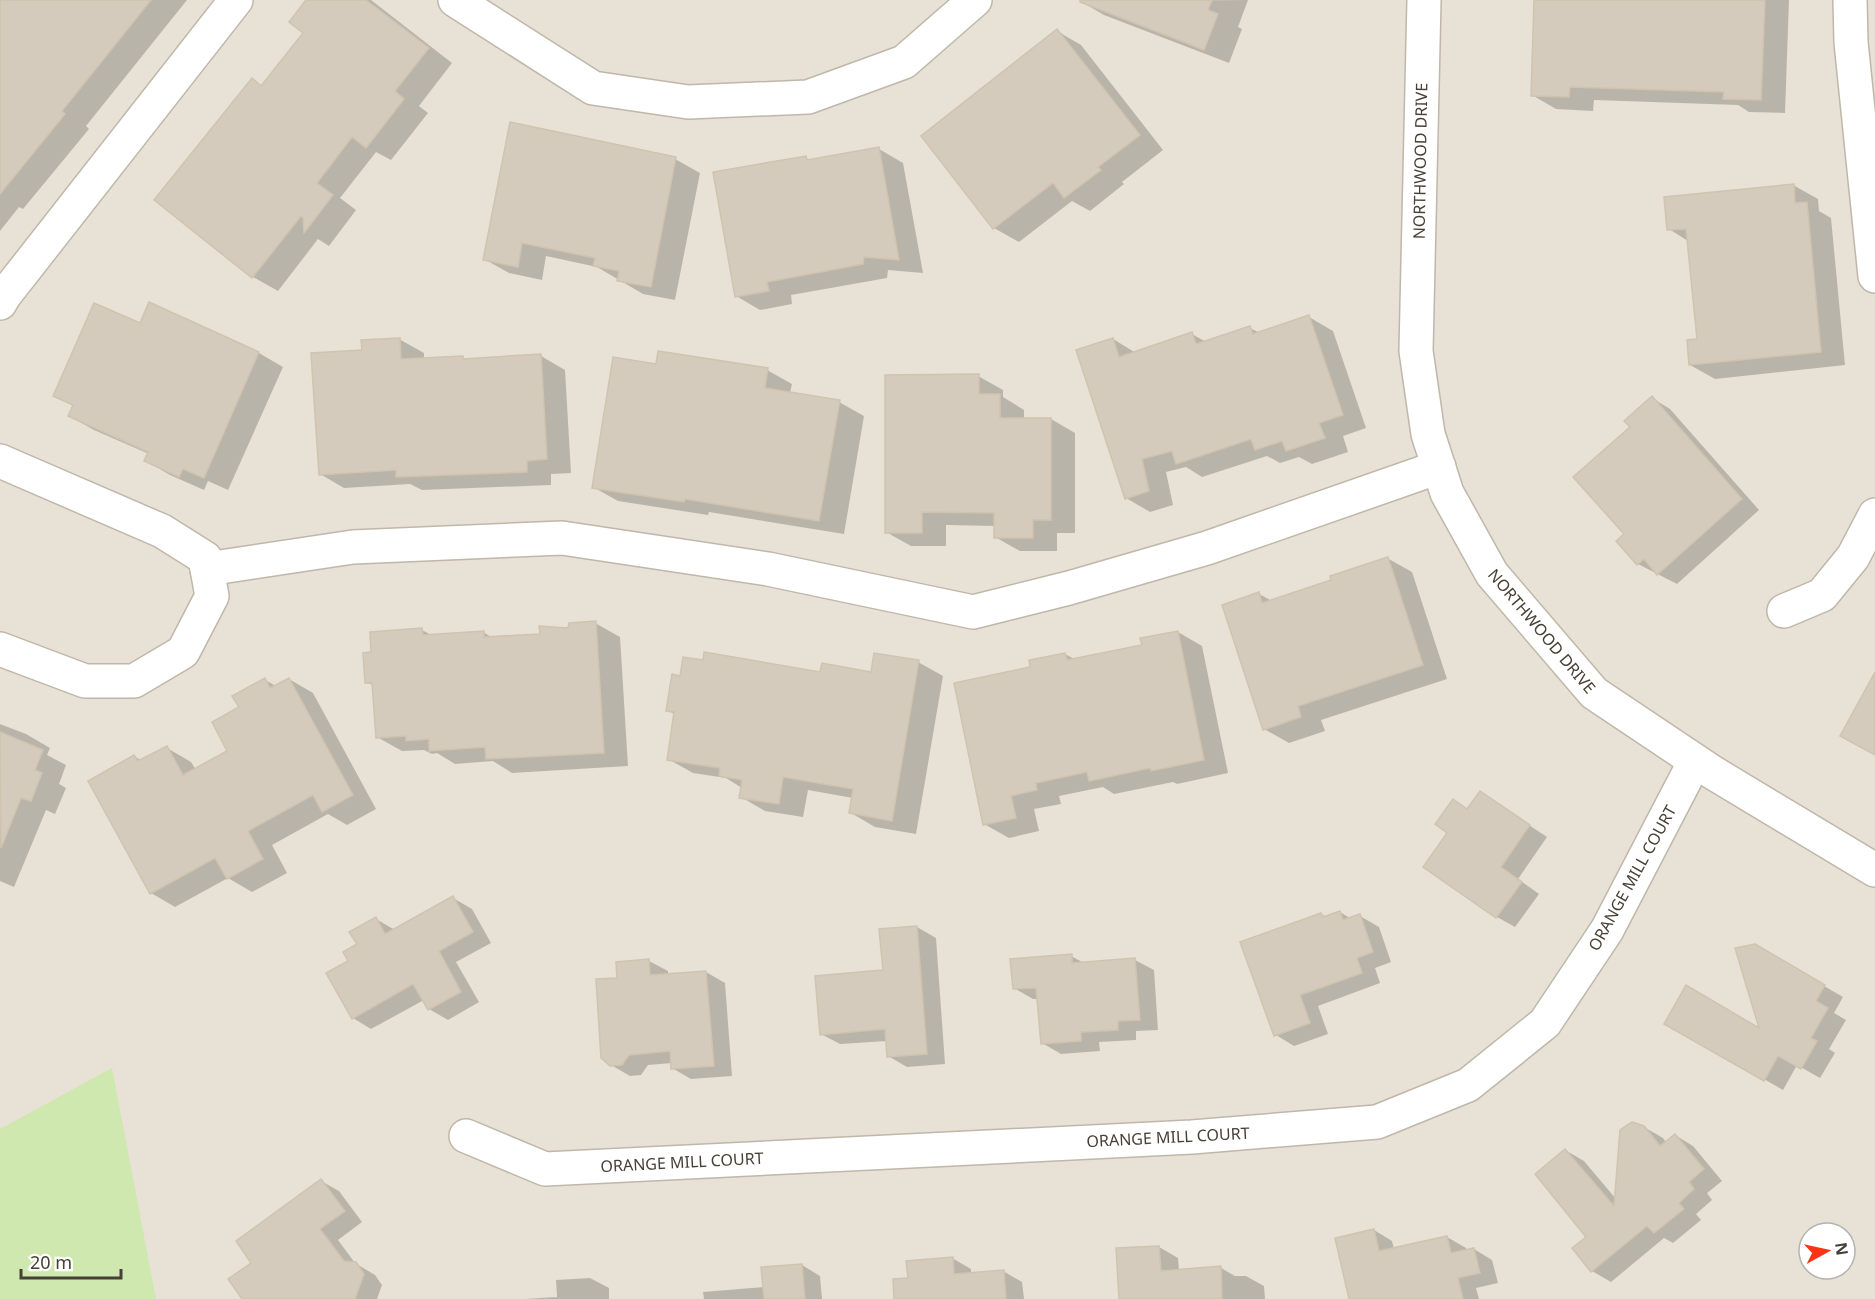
<svg xmlns="http://www.w3.org/2000/svg" width="1875" height="1299" font-family="'Noto Sans',sans-serif">
  <rect width="100%" height="100%" fill="#f3efe7"/>
  <path fill="#e8e1d5" fill-rule="evenodd" d="M0,0H1875V1299H0ZM1809,1233H1845V1269H1809Z"/>
  <polygon fill="#cfe8af" points="112,1068 156,1299 0,1299 0,1129"/>
  <g fill="#0003">
    <polygon points="0,0 187,0 86,126 89,129 23,209 19,207 0,231"/>
    <polygon points="308,0 371,0 452,63 419,106 428,113 391,160 376,152 340,198 356,210 329,246 318,239 278,291 253,277 156,200 252,80 263,86 306,33"/>
    <polygon points="1248,0 1238,27 1242,29 1229,63 1104,15 1080,1"/>
    <polygon points="1536,0 1789,0 1785,113 1749,112 1738,105 1594,100 1593,111 1556,109 1532,95"/>
    <polygon points="1057,31 1081,45 1163,150 1122,182 1124,184 1090,211 1072,201 1019,242 994,228 923,136"/>
    <polygon points="879,149 903,163 923,273 888,270 887,278 791,295 792,304 760,310 736,296 806,158 811,161"/>
    <polygon points="675,159 700,173 675,300 643,294 597,267 546,256 542,280 509,273 484,259"/>
    <polygon points="1793,185 1818,199 1819,211 1831,218 1845,365 1715,379 1690,365 1698,340 1688,241 1669,229"/>
    <polygon points="150,304 259,353 283,367 228,490 208,481 204,490 170,475 146,461 149,454 94,430 69,416 74,406 55,395 141,325"/>
    <polygon points="1309,317 1333,331 1366,428 1343,436 1348,452 1312,464 1299,457 1280,463 1267,456 1202,477 1186,467 1166,472 1173,505 1150,512 1126,498 1113,339 1136,353 1192,334 1206,342 1250,328 1260,333"/>
    <polygon points="399,339 424,353 424,359 462,357 468,360 541,356 565,370 571,473 551,474 551,485 422,490 410,484 344,488 320,474 363,352"/>
    <polygon points="658,366 767,370 792,384 790,393 839,402 864,416 844,534 709,512 708,515 618,501 593,487"/>
    <polygon points="978,376 1003,390 1003,397 1024,410 1024,419 1051,419 1075,433 1075,533 1057,533 1057,551 1020,551 995,537 995,526 946,525 946,546 911,546 886,532"/>
    <polygon points="1652,398 1670,409 1759,510 1677,584 1638,564 1626,534 1632,427"/>
    <polygon points="1387,558 1412,572 1447,679 1321,720 1325,731 1289,743 1264,729 1259,594 1272,601 1333,581"/>
    <polygon points="595,623 620,637 628,766 512,773 493,761 455,764 437,753 432,754 424,750 402,751 377,737 374,686 367,682 372,654 422,630 433,636 483,632 493,638 541,635"/>
    <polygon points="1178,632 1202,646 1228,773 1177,784 1173,782 1114,794 1103,787 1059,796 1061,804 1034,809 1039,831 1009,838 984,824 1032,668 1065,654 1076,660 1144,646"/>
    <polygon points="918,662 943,676 916,834 875,827 851,813 853,798 808,790 803,817 765,811 741,797 742,788 726,778 693,773 668,759 675,715 668,710 822,673 872,674"/>
    <polygon points="289,679 313,693 376,809 347,825 328,814 272,845 287,873 252,892 228,878 175,907 151,893 134,756 142,761 167,748 191,762 196,770 229,751 265,680 276,686"/>
    <polygon points="0,724 26,734 50,748 47,755 66,765 59,784 66,788 55,814 46,810 14,887 0,881"/>
    <polygon points="1481,793 1547,837 1518,879 1539,894 1515,927 1497,917 1425,866 1449,832 1453,801 1469,810"/>
    <polygon points="453,898 472,909 491,943 456,962 479,1002 448,1020 429,1009 424,1000 371,1029 353,1018 350,961 376,919 395,930"/>
    <polygon points="1340,912 1351,919 1360,916 1379,927 1391,962 1375,968 1380,983 1318,1006 1328,1034 1294,1046 1276,1035 1321,914 1326,917"/>
    <polygon points="917,927 936,938 945,1064 907,1067 888,1056 887,1041 840,1044 821,1034 885,972 881,930"/>
    <polygon points="1755,946 1843,997 1834,1013 1846,1020 1829,1049 1835,1053 1820,1078 1797,1065 1783,1090 1666,1023 1762,1031"/>
    <polygon points="1071,956 1084,963 1135,960 1154,970 1158,1030 1136,1031 1136,1040 1099,1042 1100,1051 1061,1054 1042,1043 1038,999 1033,999 1014,988"/>
    <polygon points="649,961 668,971 668,975 706,972 725,983 732,1076 691,1079 672,1068 672,1063 648,1065 641,1075 630,1076 611,1065 619,979"/>
    <polygon points="1644,1127 1663,1138 1666,1142 1675,1135 1693,1146 1722,1181 1707,1193 1712,1200 1696,1214 1701,1220 1673,1243 1664,1238 1611,1282 1592,1271 1574,1249 1588,1237 1565,1150 1584,1161 1616,1199"/>
    <polygon points="321,1181 339,1191 362,1222 338,1240 355,1263 375,1275 382,1285 377,1299 244,1299 253,1263"/>
    <polygon points="1374,1230 1392,1241 1394,1249 1447,1237 1466,1248 1466,1251 1474,1249 1492,1260 1498,1283 1476,1288 1479,1299 1351,1299"/>
    <polygon points="1159,1247 1178,1258 1179,1271 1221,1268 1235,1276 1246,1276 1264,1286 1265,1299 1121,1299 1118,1250"/>
    <polygon points="952,1258 971,1269 971,1274 1003,1271 1022,1282 1024,1299 911,1299"/>
    <polygon points="802,1265 820,1276 822,1299 704,1299 703,1292 764,1287"/>
    <polygon points="590,1278 609,1288 609,1299 524,1299 557,1297 556,1280"/>
  </g>
  <g fill="#d5cbbc" stroke="#d0c3af" stroke-width="1.5">
    <polygon points="0,0 151,0 62,111 65,114 0,194"/>
    <polygon points="306,0 366,0 429,48 395,91 404,99 366,148 352,137 317,183 333,195 304,233 303,218 301,216 252,278 154,200 252,78 261,86 303,33 289,22"/>
    <polygon points="1080,0 1212,0 1208,10 1218,14 1204,50 1080,2"/>
    <polygon points="1534,0 1765,0 1761,100 1723,99 1724,92 1570,87 1569,97 1531,96"/>
    <polygon points="1057,29 1140,135 1098,167 1101,170 1064,198 1053,183 993,229 921,136"/>
    <polygon points="510,122 676,157 651,287 617,281 619,271 593,266 595,258 522,243 518,267 483,260"/>
    <polygon points="879,147 899,260 864,257 863,264 767,282 769,291 735,297 713,172 806,156 807,160"/>
    <polygon points="1794,184 1795,203 1807,202 1821,352 1689,365 1687,340 1697,339 1686,229 1667,230 1664,197"/>
    <polygon points="149,302 259,352 204,478 183,469 179,477 144,461 148,452 68,416 73,405 53,396 94,303 140,323"/>
    <polygon points="1309,315 1343,415 1319,423 1325,438 1286,451 1282,441 1255,450 1251,439 1176,464 1172,451 1142,459 1149,491 1125,499 1076,350 1113,338 1119,357 1192,332 1196,344 1250,326 1253,334"/>
    <polygon points="400,338 401,359 463,356 463,359 541,354 547,459 527,461 527,472 396,477 396,470 319,475 311,353 362,350 361,340"/>
    <polygon points="658,351 768,368 765,388 840,400 819,521 685,499 684,502 592,488 613,357 656,364"/>
    <polygon points="979,374 979,394 1000,394 1000,418 1051,418 1051,520 1033,520 1033,538 994,538 994,513 922,512 922,533 885,533 885,375"/>
    <polygon points="1652,396 1742,499 1657,575 1644,559 1637,565 1616,541 1624,534 1573,477 1630,427 1624,421"/>
    <polygon points="1388,557 1423,665 1298,706 1301,717 1263,730 1222,605 1259,592 1262,603 1331,580 1330,576"/>
    <polygon points="596,621 604,753 486,759 485,747 429,751 429,739 406,741 406,736 376,738 372,683 365,683 363,653 371,652 370,632 422,628 423,635 484,631 484,637 540,634 539,626 568,628 569,623"/>
    <polygon points="1178,631 1204,760 1151,771 1150,768 1089,781 1087,772 1036,783 1037,790 1011,796 1016,818 983,825 954,683 1030,667 1029,660 1065,653 1067,660 1142,645 1140,638"/>
    <polygon points="704,652 820,672 822,663 871,672 874,653 919,660 892,821 849,813 853,789 783,777 779,804 739,798 742,780 719,776 720,768 667,760 674,712 666,711 672,674 680,676 683,657 703,660"/>
    <polygon points="1875,672 1875,755 1840,736"/>
    <polygon points="265,678 270,688 289,678 353,795 322,812 313,795 248,831 263,859 227,879 215,858 150,894 88,781 134,755 138,761 167,746 183,775 227,751 212,722 239,707 232,696"/>
    <polygon points="0,732 43,750 35,770 42,773 31,801 21,798 1,848"/>
    <polygon points="1480,791 1530,825 1501,867 1522,882 1496,918 1423,867 1447,833 1435,824 1453,799 1467,809"/>
    <polygon points="453,896 473,932 439,951 461,992 428,1010 413,984 352,1019 326,973 348,961 343,952 357,944 349,932 376,917 385,934"/>
    <polygon points="1340,911 1343,920 1360,914 1373,952 1357,958 1362,973 1300,995 1310,1023 1274,1036 1240,942 1321,913 1323,917"/>
    <polygon points="917,926 927,1054 887,1057 885,1029 820,1035 815,976 883,970 879,929"/>
    <polygon points="1755,944 1825,985 1816,1001 1828,1008 1811,1038 1817,1041 1801,1069 1778,1056 1764,1081 1664,1024 1686,985 1759,1028 1735,948"/>
    <polygon points="1072,954 1072,963 1135,958 1140,1020 1118,1021 1118,1030 1081,1032 1081,1041 1041,1044 1036,988 1013,989 1010,959"/>
    <polygon points="649,959 650,975 706,971 714,1066 671,1069 670,1051 629,1055 622,1065 610,1066 601,1058 596,979 617,978 616,962"/>
    <polygon points="1632,1122 1644,1126 1660,1146 1675,1134 1704,1169 1689,1182 1694,1189 1679,1203 1684,1209 1654,1233 1647,1226 1591,1272 1572,1248 1586,1237 1535,1174 1565,1149 1614,1206 1620,1130"/>
    <polygon points="321,1179 345,1211 320,1229 344,1261 356,1262 364,1274 355,1299 242,1299 228,1279 251,1263 236,1241"/>
    <polygon points="1374,1229 1379,1251 1447,1236 1451,1253 1474,1248 1480,1273 1458,1278 1463,1299 1349,1299 1335,1238"/>
    <polygon points="1159,1246 1161,1271 1221,1266 1222,1299 1119,1299 1116,1248"/>
    <polygon points="953,1257 954,1274 1004,1270 1006,1299 894,1299 893,1279 908,1278 906,1261"/>
    <polygon points="802,1264 805,1299 764,1299 761,1267"/>
  </g>
  <g fill="none" stroke-linecap="round" stroke-linejoin="round">
    <defs>
      <g id="minor">
        <polyline points="455,0 593,88 688,102 808,97 904,62 975,0"/>
        <polyline points="1424,0 1416,351 1428,434 1447,493 1492,574 1594,693 1712,772 1875,870"/>
        <polyline points="1850,0 1851,42 1875,276"/>
        <polyline points="0,303 4,296 236,0"/>
        <polyline points="0,461 162,531 205,558 212,596 183,652 134,681 85,681 0,649"/>
        <polyline points="207,569 353,547 562,538 768,569 973,612 1069,588 1207,548 1439,467"/>
        <polyline points="1784,611 1822,595 1853,557 1875,515"/>
        <polyline points="466,1136 545,1169 1192,1137 1377,1122 1468,1085 1545,1023 1607,930 1695,761"/>
      </g>
    </defs>
    <use href="#minor" stroke="#bfb7a9" stroke-width="36"/>
    <use href="#minor" stroke="#fff" stroke-width="33"/>
  </g>
  <g text-anchor="middle" stroke-width="5" stroke-linejoin="round" paint-order="stroke">
    <g font-size="16" fill="#474036" stroke="#fff">
      <text transform="translate(1420 161) rotate(-89)" y="6">NORTHWOOD DRIVE</text>
      <text transform="translate(1542 631) rotate(50)" y="6">NORTHWOOD DRIVE</text>
      <text transform="translate(1632 878) rotate(-61)" y="6">ORANGE MILL COURT</text>
      <text transform="translate(1168 1137) rotate(-3)" y="6">ORANGE MILL COURT</text>
      <text transform="translate(682 1162) rotate(-3)" y="6">ORANGE MILL COURT</text>
    </g>
  </g>
  <g transform="translate(1827 1251) rotate(82)"><circle r="28" fill="#ffffff" stroke="#b5b3af" stroke-width="1.5"/>
  <path d="M0-4.5L10 22L0 15L-10 22Z" fill="#fc3415"/>
  <text y="-9" font-size="16" font-weight="bold" text-anchor="middle" fill="#474036">N</text>
  </g>
  <path d="M21 1269v9h100v-9" fill="none" stroke="#474036" stroke-width="3"/>
  <text x="30" y="1269" font-size="18" fill="#474036" stroke="#ffffff" stroke-width="4.5" paint-order="stroke">20 m</text>
</svg>
